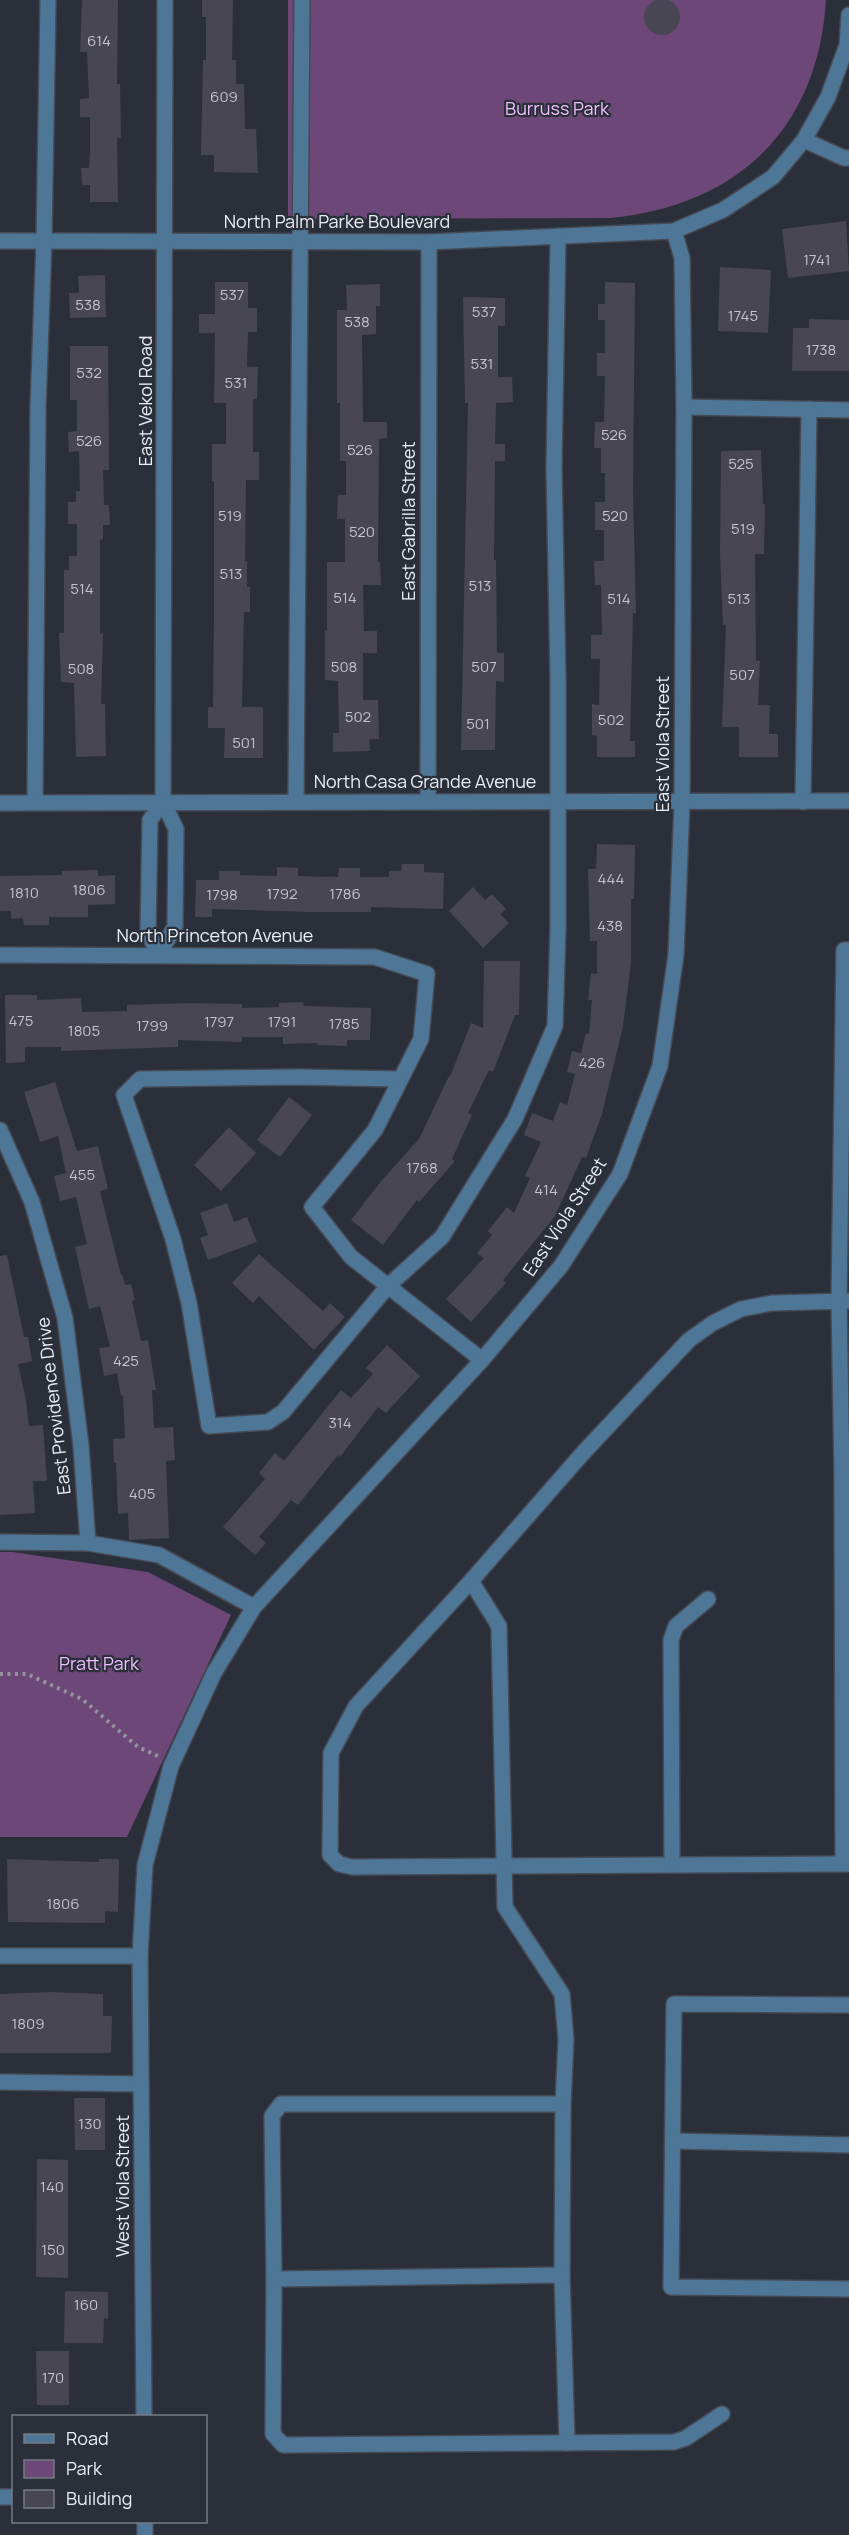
<svg xmlns="http://www.w3.org/2000/svg" width="849" height="2535" font-family="Manrope,sans-serif">
  <rect width="100%" height="100%" fill="#2b2f3a"/>
  <g fill="#6c4778">
    <path d="M288,0H826C818,129 737,206 610,218L288,219Z"/>
    <polygon points="0,1552 13,1552 148,1572 231,1615 127,1837 0,1837"/>
  </g>
  <g fill="#484652">
    <circle cx="662" cy="17" r="18"/>
    <polygon points="82,0 118,0 117,84 120,84 121,138 117,138 118,202 90,202 90,185 82,185 81,168 89,168 90,152 90,117 80,117 80,99 89,98 87,52 80,52"/>
    <polygon points="202,0 233,0 232,60 236,60 236,84 244,84 245,129 256,129 258,173 214,172 214,155 201,155 203,60 206,60 206,17 202,17"/>
    <polygon points="846,221 849,271 788,278 782,229"/>
    <polygon points="720,267 771,270 768,333 718,331"/>
    <polygon points="105,275 106,317 70,318 69,293 79,293 78,276"/>
    <polygon points="215,282 248,282 248,308 257,308 257,332 248,332 247,367 258,367 257,399 253,399 253,452 259,452 259,480 246,480 245,561 247,561 247,587 250,587 250,612 244,612 242,707 263,707 263,758 224,758 225,728 208,728 208,707 213,707 214,614 214,481 212,481 212,444 226,444 226,403 214,403 215,333 199,333 199,314 215,314"/>
    <polygon points="605,282 635,283 633,493 636,613 633,613 630,741 635,741 635,757 597,757 597,736 592,735 592,704 599,705 600,659 591,659 591,635 602,635 601,585 595,585 594,561 604,561 604,530 595,530 595,502 605,502 605,473 601,473 601,448 594,448 595,422 604,422 605,376 597,376 597,353 605,353 605,320 598,320 598,304 605,304"/>
    <polygon points="380,284 380,306 376,306 376,334 362,335 363,422 387,422 387,438 379,439 378,562 380,562 381,585 363,585 364,631 377,631 377,653 363,653 363,700 378,700 379,739 369,739 370,751 333,752 333,733 339,733 338,681 325,680 325,630 327,630 327,562 345,562 345,519 337,519 338,495 346,495 346,461 340,461 340,403 337,403 337,310 347,310 346,285"/>
    <polygon points="463,297 505,298 505,326 498,326 498,377 512,377 513,402 496,403 495,444 505,444 505,461 495,461 494,560 496,560 497,653 504,653 504,682 496,681 495,750 461,750 468,403 465,403"/>
    <polygon points="809,319 849,320 849,371 792,371 793,328 809,328"/>
    <polygon points="70,346 108,346 109,470 103,470 104,505 109,505 110,525 103,525 103,539 100,540 100,633 103,634 101,704 105,704 106,756 76,757 74,683 61,682 59,633 64,633 64,570 69,570 69,556 77,556 77,524 68,524 68,502 76,502 76,491 80,491 79,451 69,452 68,432 77,431 77,400 70,400"/>
    <polygon points="761,450 763,504 765,504 764,554 755,554 756,661 760,661 758,705 770,705 769,734 778,734 778,757 739,757 739,727 722,727 726,625 723,625 720,554 721,451"/>
    <polygon points="597,844 635,845 634,899 631,899 631,963 623,1026 602,1114 586,1158 582,1157 555,1216 503,1280 506,1283 471,1322 446,1299 484,1258 477,1253 492,1235 488,1231 507,1207 514,1213 530,1178 525,1176 541,1142 524,1135 532,1113 553,1121 560,1102 567,1105 575,1074 567,1072 572,1051 581,1053 586,1033 589,1034 592,1000 588,1000 591,973 597,974 597,941 590,941 588,869 596,869"/>
    <polygon points="402,864 424,864 424,872 444,873 443,909 371,907 371,912 309,912 212,909 212,917 195,917 196,880 219,880 219,871 240,871 240,875 277,876 277,867 298,868 298,876 338,877 339,868 360,868 360,877 389,877 389,871 401,871"/>
    <polygon points="98,870 98,876 115,875 115,904 88,905 88,917 49,917 49,925 24,925 23,918 11,919 11,911 0,911 0,876 62,875 62,871"/>
    <polygon points="473,887 485,900 492,894 506,909 500,914 509,923 483,948 449,911"/>
    <polygon points="484,961 520,961 519,1015 515,1015 493,1072 489,1070 468,1113 472,1115 452,1159 455,1161 419,1202 417,1200 383,1245 351,1220 382,1180 419,1139 449,1076 450,1077 471,1023 483,1028"/>
    <polygon points="5,995 37,995 37,1000 81,998 82,1012 127,1011 127,1005 189,1003 242,1004 242,1008 279,1007 279,1003 303,1002 304,1006 371,1008 370,1040 347,1040 347,1046 317,1045 317,1043 283,1044 283,1037 242,1037 242,1042 178,1040 178,1047 61,1051 61,1047 25,1047 25,1062 6,1063"/>
    <polygon points="55,1082 77,1151 98,1146 108,1189 100,1191 121,1275 122,1274 125,1285 131,1284 135,1300 132,1301 141,1341 148,1340 156,1390 152,1390 154,1428 173,1427 175,1460 166,1461 169,1538 129,1540 128,1513 118,1514 116,1463 114,1463 113,1439 125,1438 123,1395 121,1396 117,1373 104,1376 99,1348 110,1347 100,1306 89,1309 75,1247 87,1244 76,1197 60,1201 54,1176 66,1173 58,1136 40,1142 24,1092"/>
    <polygon points="289,1097 312,1115 280,1157 257,1140"/>
    <polygon points="229,1127 256,1153 221,1191 194,1165"/>
    <polygon points="227,1203 234,1222 247,1217 257,1242 208,1260 200,1238 208,1235 200,1213"/>
    <polygon points="259,1254 323,1311 330,1303 345,1317 314,1350 259,1296 253,1303 232,1283"/>
    <polygon points="7,1255 24,1337 28,1337 32,1361 18,1364 26,1400 29,1426 43,1425 47,1481 33,1481 35,1513 0,1515 0,1256"/>
    <polygon points="387,1345 420,1376 386,1413 378,1407 340,1457 338,1455 298,1505 291,1500 259,1537 266,1543 255,1555 223,1527 265,1479 259,1473 275,1453 284,1461 341,1390 351,1398 373,1374 366,1368"/>
    <polygon points="7,1859 99,1862 99,1859 119,1859 118,1912 105,1911 105,1923 8,1922"/>
    <polygon points="50,1992 103,1994 103,2016 112,2016 111,2053 0,2053 0,1994"/>
    <polygon points="74,2098 105,2098 105,2150 75,2150"/>
    <polygon points="37,2159 68,2160 68,2278 36,2277"/>
    <polygon points="65,2291 108,2292 108,2319 104,2318 103,2343 64,2343"/>
    <polygon points="36,2351 69,2351 69,2405 37,2405"/>
  </g>
  <g fill="none" stroke-linecap="round" stroke-linejoin="round">
    <defs>
      <g id="minor">
        <polyline points="804,140 844,158 849,158"/>
        <polyline points="0,241 429,242 674,231 723,210 773,177 804,140 828,97 847,45 849,15"/>
        <polyline points="684,407 849,410"/>
        <polyline points="296,801 302,0"/>
        <polyline points="428,801 429,242"/>
        <polyline points="35,802 38,407 44,241 48,0"/>
        <polyline points="163,802 150,820 148,931 158,955 175,927 176,829 163,802 165,0"/>
        <polyline points="803,802 809,409"/>
        <polyline points="0,803 849,801"/>
        <polyline points="0,955 375,957 427,974 421,1039 375,1130 312,1207 351,1257 482,1360"/>
        <polyline points="400,1079 298,1077 140,1079 124,1095 173,1239 189,1303 209,1426 268,1422 283,1412 388,1286 442,1237 515,1119 555,1026 558,928 558,679 554,467 558,236"/>
        <polyline points="0,1130 32,1202 65,1318 81,1446 88,1543"/>
        <polyline points="849,1301 772,1303 741,1309 713,1323 689,1340 583,1453 471,1581 356,1706 331,1753 330,1855 339,1864 352,1867 849,1864"/>
        <polyline points="0,1542 88,1543 159,1555 254,1607"/>
        <polyline points="471,1581 499,1626 505,1907 562,1994 566,2039 563,2104 562,2275 567,2443"/>
        <polyline points="672,1864 671,1640 676,1626 708,1599"/>
        <polyline points="843,1864 842,1474 839,1301 844,950 849,950"/>
        <polyline points="0,1956 140,1956"/>
        <polyline points="849,2005 674,2004 671,2287 849,2289"/>
        <polyline points="0,2082 141,2084"/>
        <polyline points="563,2104 281,2104 272,2116 274,2279 273,2434 283,2445 674,2442 686,2438 722,2414"/>
        <polyline points="673,2141 849,2145"/>
        <polyline points="274,2279 562,2275"/>
        <polyline points="144,2416 140,1956 145,1865 171,1766 214,1673 254,1607 482,1360 561,1266 620,1174 660,1066 676,955 682,803 684,407 682,258 674,231"/>
        <polyline points="0,2497 14,2497"/>
        <polyline points="145,2522 145,2535"/>
      </g>
    </defs>
    <use href="#minor" stroke="#464a54" stroke-width="18"/>
    <polyline stroke="#91949d" stroke-width="4" stroke-dasharray="3 4.5" stroke-linecap="butt" points="0,1674 27,1674 82,1699 138,1747 160,1757"/>
    <use href="#minor" stroke="#4d7697" stroke-width="15"/>
  </g>
  <g text-anchor="middle" stroke-width="4.5" stroke-linejoin="round" paint-order="stroke">
    <g font-size="15" fill="#c2c3cc">
      <text x="99" y="46">614</text>
      <text x="224" y="102">609</text>
      <text x="817" y="265">1741</text>
      <text x="232" y="300">537</text>
      <text x="88" y="310">538</text>
      <text x="484" y="317">537</text>
      <text x="743" y="321">1745</text>
      <text x="357" y="327">538</text>
      <text x="821" y="355">1738</text>
      <text x="482" y="369">531</text>
      <text x="89" y="378">532</text>
      <text x="236" y="388">531</text>
      <text x="614" y="440">526</text>
      <text x="89" y="446">526</text>
      <text x="360" y="455">526</text>
      <text x="741" y="469">525</text>
      <text x="230" y="521">519</text>
      <text x="615" y="521">520</text>
      <text x="743" y="534">519</text>
      <text x="362" y="537">520</text>
      <text x="231" y="579">513</text>
      <text x="480" y="591">513</text>
      <text x="82" y="594">514</text>
      <text x="345" y="603">514</text>
      <text x="619" y="604">514</text>
      <text x="739" y="604">513</text>
      <text x="344" y="672">508</text>
      <text x="484" y="672">507</text>
      <text x="81" y="674">508</text>
      <text x="742" y="680">507</text>
      <text x="358" y="722">502</text>
      <text x="611" y="725">502</text>
      <text x="478" y="729">501</text>
      <text x="244" y="748">501</text>
      <text x="611" y="884">444</text>
      <text x="89" y="895">1806</text>
      <text x="24" y="898">1810</text>
      <text x="282" y="899">1792</text>
      <text x="345" y="899">1786</text>
      <text x="222" y="900">1798</text>
      <text x="610" y="931">438</text>
      <text x="21" y="1026">475</text>
      <text x="219" y="1027">1797</text>
      <text x="282" y="1027">1791</text>
      <text x="344" y="1029">1785</text>
      <text x="152" y="1031">1799</text>
      <text x="84" y="1036">1805</text>
      <text x="592" y="1068">426</text>
      <text x="422" y="1173">1768</text>
      <text x="82" y="1180">455</text>
      <text x="546" y="1195">414</text>
      <text x="126" y="1366">425</text>
      <text x="340" y="1428">314</text>
      <text x="142" y="1499">405</text>
      <text x="63" y="1909">1806</text>
      <text x="28" y="2029">1809</text>
      <text x="90" y="2129">130</text>
      <text x="52" y="2192">140</text>
      <text x="53" y="2255">150</text>
      <text x="86" y="2310">160</text>
      <text x="53" y="2383">170</text>
    </g>
    <g font-size="18" fill="#eebefe" stroke="#2b2f3a">
      <text x="557" y="115">Burruss Park</text>
      <text x="99" y="1670">Pratt Park</text>
    </g>
    <g font-size="18" fill="#eaedf4" stroke="#2b2f3a">
      <text x="337" y="228">North Palm Parke Boulevard</text>
      <text transform="translate(146 401) rotate(-90)" y="6">East Vekol Road</text>
      <text transform="translate(409 521) rotate(-90)" y="6">East Gabrilla Street</text>
      <text transform="translate(663 744) rotate(-90)" y="6">East Viola Street</text>
      <text x="425" y="788">North Casa Grande Avenue</text>
      <text x="215" y="942">North Princeton Avenue</text>
      <text transform="translate(565 1217) rotate(-57)" y="6">East Viola Street</text>
      <text transform="translate(54 1406) rotate(-97)" y="6">East Providence Drive</text>
      <text transform="translate(123 2186) rotate(-90)" y="6">West Viola Street</text>
    </g>
  </g>
  <rect x="12" y="2415" width="195" height="108" fill="#2b2f3a" stroke="#777b84" stroke-width="1.5"/>
  <rect x="24" y="2434" width="30" height="9" fill="#4d7697" stroke="#777b84" stroke-width="1.5"/>
  <text x="66" y="2445" font-size="18" fill="#eaedf4">Road</text>
  <rect x="24" y="2460" width="30" height="18" fill="#6c4778" stroke="#777b84" stroke-width="1.5"/>
  <text x="66" y="2475" font-size="18" fill="#eaedf4">Park</text>
  <rect x="24" y="2490" width="30" height="18" fill="#484652" stroke="#777b84" stroke-width="1.5"/>
  <text x="66" y="2505" font-size="18" fill="#eaedf4">Building</text>
</svg>
